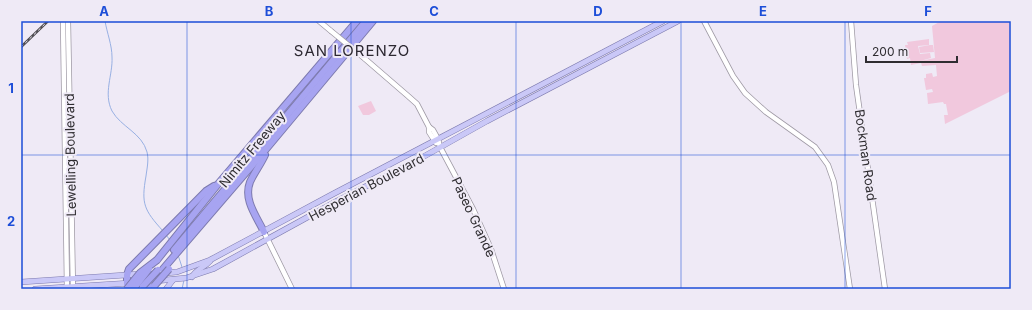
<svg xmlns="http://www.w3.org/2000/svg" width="1032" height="310" font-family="Inter,sans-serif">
  <rect width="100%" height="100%" fill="#efeaf6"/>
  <g fill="#f1c8dd">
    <polygon points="941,21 1009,21 1011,45 1011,91 945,124 944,115 948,115 946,104 944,104 943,102 928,104 927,93 933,92 932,89 926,90 924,78 926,78 926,74 932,73 933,77 937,76 936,65 922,66 921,63 911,65 910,58 907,59 905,45 908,45 907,42 929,39 929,45 918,46 920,54 930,53 931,58 920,61 935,58 932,26"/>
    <polygon points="930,45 933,45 934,52 920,53 919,47"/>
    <polygon points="371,101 376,111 369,115 363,115 358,106"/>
  </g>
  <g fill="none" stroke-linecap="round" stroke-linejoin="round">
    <g stroke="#98b0e3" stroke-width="1">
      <path d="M105,21C107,33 112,45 112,57C113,75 103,93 112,111C121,127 142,133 147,152C149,160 147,168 146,176C141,204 144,210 163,231"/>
      <polyline points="166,235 170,240"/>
      <polyline points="178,255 182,267"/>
      <polyline points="182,289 184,280"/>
    </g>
    <defs>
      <g id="secondary">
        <polyline points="63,21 67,289"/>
        <polyline points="68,21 73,289"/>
        <polyline points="319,21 331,31"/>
        <polyline points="704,21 733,76 745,93 766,112 815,147 828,165 834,182 850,289"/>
        <polyline points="851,21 856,85 885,289"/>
        <polyline points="364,58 408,96 417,104 429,127 433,130 438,139 440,147 473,209 491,249 504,289"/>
        <polyline points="429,127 429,132 436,143"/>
        <polyline points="264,232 292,289"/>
      </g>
      <g id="primary">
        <polyline points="153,274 177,272 210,260 333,194 663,21"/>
        <path d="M192,277C196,269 204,268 210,261"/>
        <polyline points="21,282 141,274"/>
        <polyline points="145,282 186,278 213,269 337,201 414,162 487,121 678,21"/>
        <polyline points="35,289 131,283"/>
        <polyline points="166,289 173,280"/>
      </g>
      <g id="highway">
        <path d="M264,232C257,217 243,200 250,182C254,173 261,164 265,155"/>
        <polyline points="174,250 366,21"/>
        <polyline points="157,260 218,184 357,21"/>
        <polyline points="163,269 267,148 373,21"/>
        <polyline points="127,284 127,275 129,269 206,191 214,186"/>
        <polyline points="147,289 149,286"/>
      </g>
    </defs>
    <use href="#secondary" stroke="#9f9aa5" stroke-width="6"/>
    <use href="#primary" stroke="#7d7aae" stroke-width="6"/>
    <use href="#highway" stroke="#7d7aae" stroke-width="8"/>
    <use href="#secondary" stroke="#fff" stroke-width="4.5"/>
    <use href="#primary" stroke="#cac8f7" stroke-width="5"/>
    <use href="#highway" stroke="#a7a4f1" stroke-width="6"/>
    <defs>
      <polyline id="rail" points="21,47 48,21"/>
    </defs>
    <use href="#rail" stroke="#4f4d52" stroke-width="2.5"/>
    <use href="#rail" stroke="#efeaf6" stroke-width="1" stroke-dasharray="3" stroke-linecap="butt"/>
    <defs>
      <polyline id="secondary-bridge" points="331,31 364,58"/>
      <g id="highway-bridge">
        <polyline points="143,286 158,270"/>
        <polyline points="154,286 169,269"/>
        <polyline points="135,287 149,269"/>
        <polyline points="127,289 140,273 157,260"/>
      </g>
    </defs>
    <use href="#secondary-bridge" stroke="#9f9aa5" stroke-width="6" stroke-linecap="butt"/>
    <use href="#highway-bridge" stroke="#7d7aae" stroke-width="8" stroke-linecap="butt"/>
    <use href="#secondary-bridge" stroke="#fff" stroke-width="4.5"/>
    <use href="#highway-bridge" stroke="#a7a4f1" stroke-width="6"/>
  </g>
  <path fill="none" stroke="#1d4ed8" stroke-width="1" stroke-opacity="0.55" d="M187,21V289M351,21V289M516,21V289M681,21V289M845,21V289M21,155H1011"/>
  <g text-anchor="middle" stroke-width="4" stroke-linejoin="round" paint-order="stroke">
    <g font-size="13" fill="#2f2d31" stroke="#efeaf6">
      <text transform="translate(252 149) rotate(-50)" y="5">Nimitz Freeway</text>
      <text transform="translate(70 155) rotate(-91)" y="5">Lewelling Boulevard</text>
      <text transform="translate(866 155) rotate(82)" y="5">Bockman Road</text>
      <text transform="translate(366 187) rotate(-28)" y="5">Hesperian Boulevard</text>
      <text transform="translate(474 217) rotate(65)" y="5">Paseo Grande</text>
    </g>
    <g font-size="15" letter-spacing="1" fill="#2d2932" stroke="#efeaf6">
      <text x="352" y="56">SAN LORENZO</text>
    </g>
  </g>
  <rect width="1032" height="310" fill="none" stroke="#efeaf6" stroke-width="44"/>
  <path d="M866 56v6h91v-6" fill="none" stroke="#2f2d31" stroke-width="2"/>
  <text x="872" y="56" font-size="12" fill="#2f2d31" stroke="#efeaf6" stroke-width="3" paint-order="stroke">200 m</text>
  <rect x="22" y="22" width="988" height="266" fill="none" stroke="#1d4ed8" stroke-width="1.5"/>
  <g font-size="13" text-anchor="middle" font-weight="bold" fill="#1d4ed8">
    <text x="104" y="16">A</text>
    <text x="269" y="16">B</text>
    <text x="434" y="16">C</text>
    <text x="598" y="16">D</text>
    <text x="763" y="16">E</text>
    <text x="928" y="16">F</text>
    <text x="11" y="93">1</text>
    <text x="11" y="226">2</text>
  </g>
</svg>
